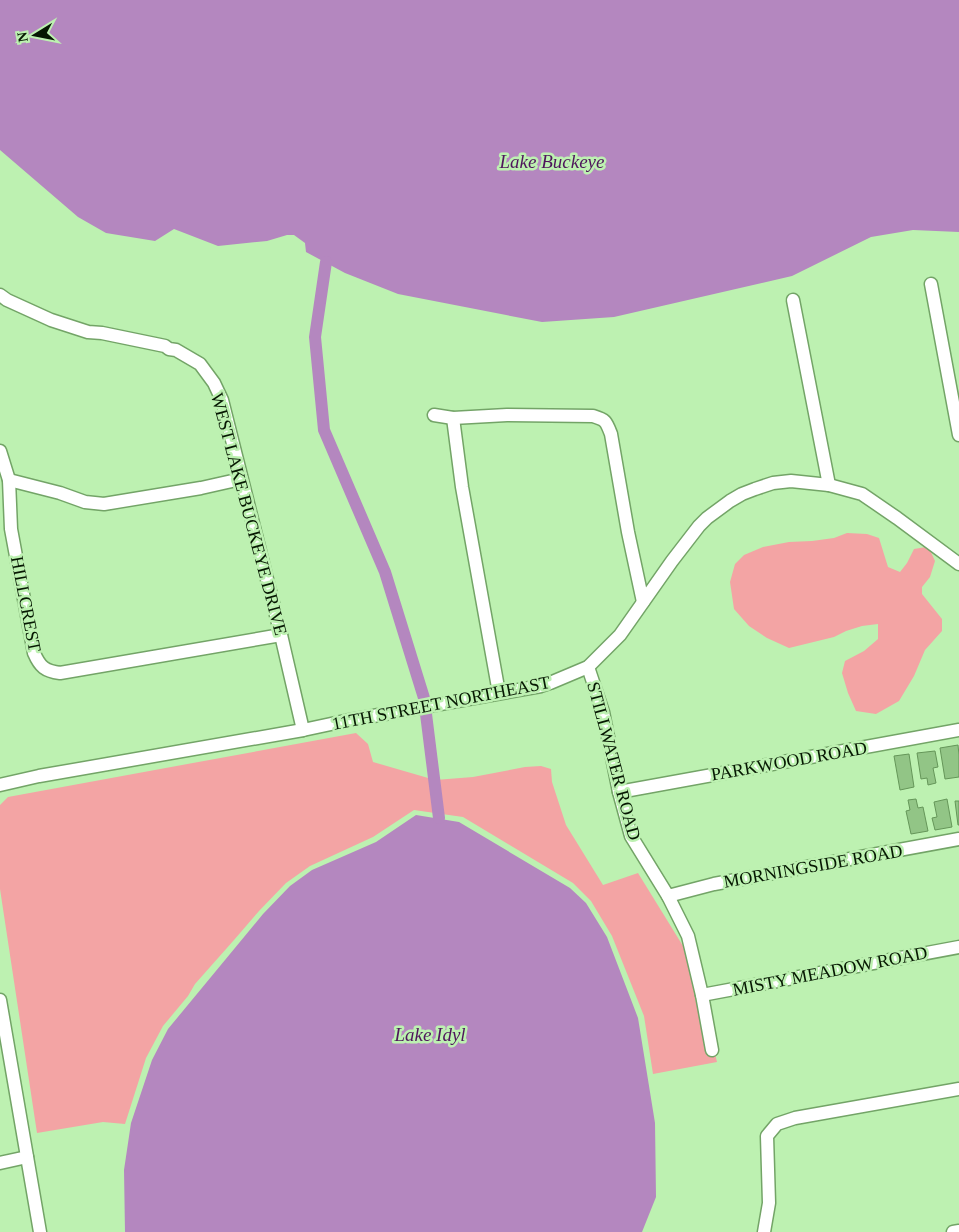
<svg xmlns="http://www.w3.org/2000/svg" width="959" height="1232" font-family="Georgia,serif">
  <rect width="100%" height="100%" fill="#bdf1b1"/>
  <g fill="#f3a4a4">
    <polygon points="847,533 867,534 879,538 888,567 900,572 907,563 914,549 926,547 930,550 935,561 930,577 922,587 922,594 942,619 942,631 925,650 914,676 899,701 876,714 856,711 848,693 842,673 845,661 864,651 878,639 878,624 862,626 846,631 834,637 789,648 767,638 749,626 734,609 730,582 735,564 744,555 763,547 789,542 812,541 834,538"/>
    <polygon points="356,733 368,744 373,762 435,780 473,777 525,767 541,766 551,769 552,782 566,825 603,885 638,873 683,946 695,990 694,991 696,1002 698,1002 710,1033 717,1062 653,1074 644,1016 612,936 591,901 573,883 463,817 414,810 373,837 310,866 286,883 259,911 234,940 195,984 188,996 163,1026 146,1058 125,1124 103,1122 37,1133 0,889 0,805 8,797"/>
  </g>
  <g fill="#b487bf">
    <polygon points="0,0 959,0 959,232 913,230 871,237 792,276 614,317 542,322 398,294 345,273 306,252 305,243 294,235 287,235 267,241 218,246 174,229 155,241 106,233 78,217 0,150"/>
    <polygon points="416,815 459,822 570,888 586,903 607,937 638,1018 655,1123 656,1197 642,1232 125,1232 124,1170 131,1123 152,1060 168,1029 263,914 290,886 312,870 376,842"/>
  </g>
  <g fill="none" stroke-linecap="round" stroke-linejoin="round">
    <polyline stroke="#b487bf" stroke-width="12" points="326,262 315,337 324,430 385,572 424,698 439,818"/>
  </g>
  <g fill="#92c586" stroke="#659659">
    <polygon points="958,745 959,755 959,777 945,779 940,748"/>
    <polygon points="935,751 938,767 933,768 936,783 928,785 927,778 921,779 917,753"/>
    <polygon points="909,754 914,787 900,790 894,756"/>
    <polygon points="916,799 918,808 923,807 928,831 911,834 906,811 910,810 908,800"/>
    <polygon points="947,799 952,827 935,830 932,818 937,817 934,802"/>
    <polygon points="955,801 959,801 959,825 958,825"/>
  </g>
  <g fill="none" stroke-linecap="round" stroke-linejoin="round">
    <defs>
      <g id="minor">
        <polyline points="931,284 959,435"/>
        <polyline points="0,295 7,300 51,320 88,332 102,333 165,346 169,349 176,350 200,364 214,383 222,400 281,635 303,730"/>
        <polyline points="793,300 829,485"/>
        <path d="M434,415L453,418L507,415L593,416C606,420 606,421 611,434L628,532L643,602"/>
        <polyline points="453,418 462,487 499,693"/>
        <path d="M0,451L9,480L11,529L34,653C40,667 45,671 60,673L281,635"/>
        <polyline points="9,480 60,493 85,502 104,504 201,488 241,479"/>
        <polyline points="588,667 603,712 619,792 631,836 668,896 688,936 702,995 712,1050"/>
        <polyline points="0,785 39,776 303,730 345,721 541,686 550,683 588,667 620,635 672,561 699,526 707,518 730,501 742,494 755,489 773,483 791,481 829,485 862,494 897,518 959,564"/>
        <polyline points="619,792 959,730"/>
        <polyline points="668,896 714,884 959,839"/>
        <polyline points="702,995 959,947"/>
        <polyline points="0,1000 40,1232"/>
        <polyline points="0,1163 27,1157"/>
        <polyline points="764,1232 769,1203 767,1136 777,1124 795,1118 959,1089"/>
        <polyline points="953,1232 959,1231"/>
      </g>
    </defs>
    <use href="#minor" stroke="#73a467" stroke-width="15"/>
    <use href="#minor" stroke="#fff" stroke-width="12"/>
  </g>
  <g text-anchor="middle" stroke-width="5" stroke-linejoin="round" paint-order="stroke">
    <g font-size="18" fill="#061802" stroke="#bdf1b1">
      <text transform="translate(249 514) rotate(75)" y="6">WEST LAKE BUCKEYE DRIVE</text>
      <text transform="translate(26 604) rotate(79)" y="6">HILLCREST</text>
      <text transform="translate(441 703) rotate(-11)" y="6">11TH STREET NORTHEAST</text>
      <text transform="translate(614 761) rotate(75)" y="6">STILLWATER ROAD</text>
      <text transform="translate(789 761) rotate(-10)" y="6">PARKWOOD ROAD</text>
      <text transform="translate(813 866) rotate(-10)" y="6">MORNINGSIDE ROAD</text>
      <text transform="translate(830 971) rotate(-11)" y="6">MISTY MEADOW ROAD</text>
    </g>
    <g font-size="19" font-style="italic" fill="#4f165c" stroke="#bdf1b1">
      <text x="552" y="168">Lake Buckeye</text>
      <text x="430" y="1041">Lake Idyl</text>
    </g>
  </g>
  <g transform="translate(35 35) rotate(260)" stroke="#bdf1b1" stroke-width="4" paint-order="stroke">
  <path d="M0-4L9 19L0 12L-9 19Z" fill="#061802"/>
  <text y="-8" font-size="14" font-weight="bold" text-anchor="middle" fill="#061802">N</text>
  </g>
</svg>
